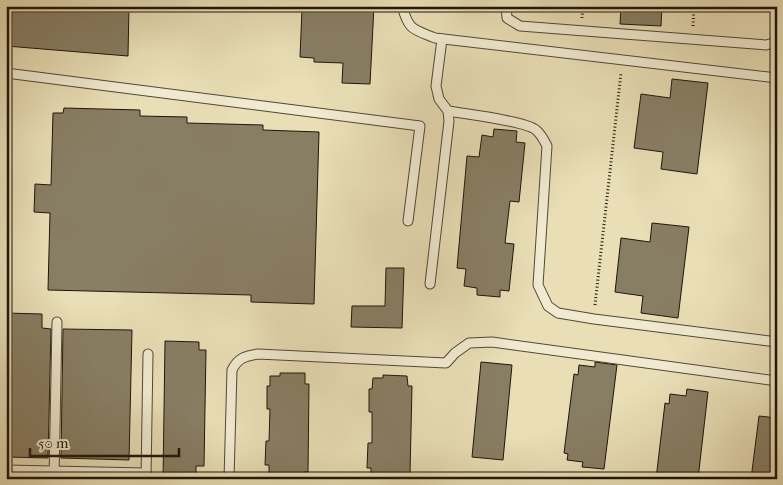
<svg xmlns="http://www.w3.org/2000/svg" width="783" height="485" font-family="'IM FELL French Canon',serif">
  <rect width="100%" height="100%" fill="#e9deb6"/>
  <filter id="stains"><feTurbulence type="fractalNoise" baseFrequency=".004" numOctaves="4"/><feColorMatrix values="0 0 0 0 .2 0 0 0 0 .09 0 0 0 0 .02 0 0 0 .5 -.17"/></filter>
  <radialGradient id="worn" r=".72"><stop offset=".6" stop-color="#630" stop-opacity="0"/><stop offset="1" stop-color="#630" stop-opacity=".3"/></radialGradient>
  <g fill="#887e64" stroke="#1e160b">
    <polygon points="6,6 129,6 128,56 6,46"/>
    <polygon points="316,6 374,6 370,84 342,83 343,63 314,62 314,58 300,57 302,9 316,10"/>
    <polygon points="621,6 662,6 661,26 620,24"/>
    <polygon points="672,79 708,83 697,174 661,169 663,152 634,148 641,94 670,98"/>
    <polygon points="64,108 140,110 140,116 187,117 187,123 263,125 263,130 319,132 314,304 251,302 251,295 48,290 50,213 34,212 35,184 51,185 53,113 63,113"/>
    <polygon points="494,129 517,131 516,142 525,143 519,202 510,201 505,243 514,244 509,291 500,290 500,297 477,295 477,288 464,286 466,269 457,268 467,156 479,157 482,135 493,137"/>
    <polygon points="652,223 689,227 678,318 641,313 643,296 615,292 621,238 650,242"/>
    <polygon points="386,268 404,268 402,328 351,327 352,306 385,306"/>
    <polygon points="6,313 42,314 42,328 51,329 48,458 6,457"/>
    <polygon points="63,329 132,330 129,460 61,458"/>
    <polygon points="165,341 199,342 199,350 206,350 204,466 196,466 196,479 163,479"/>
    <polygon points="481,362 512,365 503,460 472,457"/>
    <polygon points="595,362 617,365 604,469 582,467 583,462 567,460 568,454 564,453 574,374 578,375 579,365 595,367"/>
    <polygon points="280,373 305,373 305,384 309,384 308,472 304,472 304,479 269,478 269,465 265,465 266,441 269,441 270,409 267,409 267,386 270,386 270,376 280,376"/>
    <polygon points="383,375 407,376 408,386 412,386 410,474 406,474 406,479 371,479 371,468 367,468 368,443 372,443 372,412 369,412 369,389 372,389 373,378 383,378"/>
    <polygon points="687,389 708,392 698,479 656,479 665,403 669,404 670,394 686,396"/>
    <polygon points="759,416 777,418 777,479 751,479"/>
  </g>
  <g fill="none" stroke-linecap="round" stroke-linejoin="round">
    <defs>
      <g id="lane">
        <path d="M402,6C409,31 413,29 435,38L777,78"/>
        <polyline points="506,6 507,18 520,26 766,45 777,42"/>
        <polyline points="6,73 420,126 408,221"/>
        <path d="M448,111C465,114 525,121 536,130C541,134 544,140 547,146L538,285L548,306L558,313L594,319L777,342"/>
        <polyline points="430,284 449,121 448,111 439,99 436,86 442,39"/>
        <polyline points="6,470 146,473"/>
        <polyline points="54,479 57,322"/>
        <polyline points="146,479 148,354"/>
        <path d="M229,479L232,370C238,358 245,356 258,354L446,363L455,353L469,343L492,342L777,381"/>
      </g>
    </defs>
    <use href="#lane" stroke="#514836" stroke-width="11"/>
    <g stroke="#1e160b" stroke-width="3" stroke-dasharray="1 2.5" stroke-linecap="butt">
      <polyline points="582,18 583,6"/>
      <polyline points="693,26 694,6"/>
      <polyline points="595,305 621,73"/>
    </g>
    <use href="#lane" stroke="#f1ead0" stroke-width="9"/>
  </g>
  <rect width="783" height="485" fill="none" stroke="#e9deb6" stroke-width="25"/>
  <rect x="8" y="8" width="768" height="470" fill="none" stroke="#1e160b" stroke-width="2.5"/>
  <rect x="12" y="12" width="758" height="460" fill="none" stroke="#1e160b"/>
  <path d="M30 448v8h149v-8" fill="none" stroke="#1e160b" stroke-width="2.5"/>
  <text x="38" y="448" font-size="15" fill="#1e160b" stroke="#f1ead0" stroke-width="4" paint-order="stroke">50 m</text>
  <rect width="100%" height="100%" filter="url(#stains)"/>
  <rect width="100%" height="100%" fill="url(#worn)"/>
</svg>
